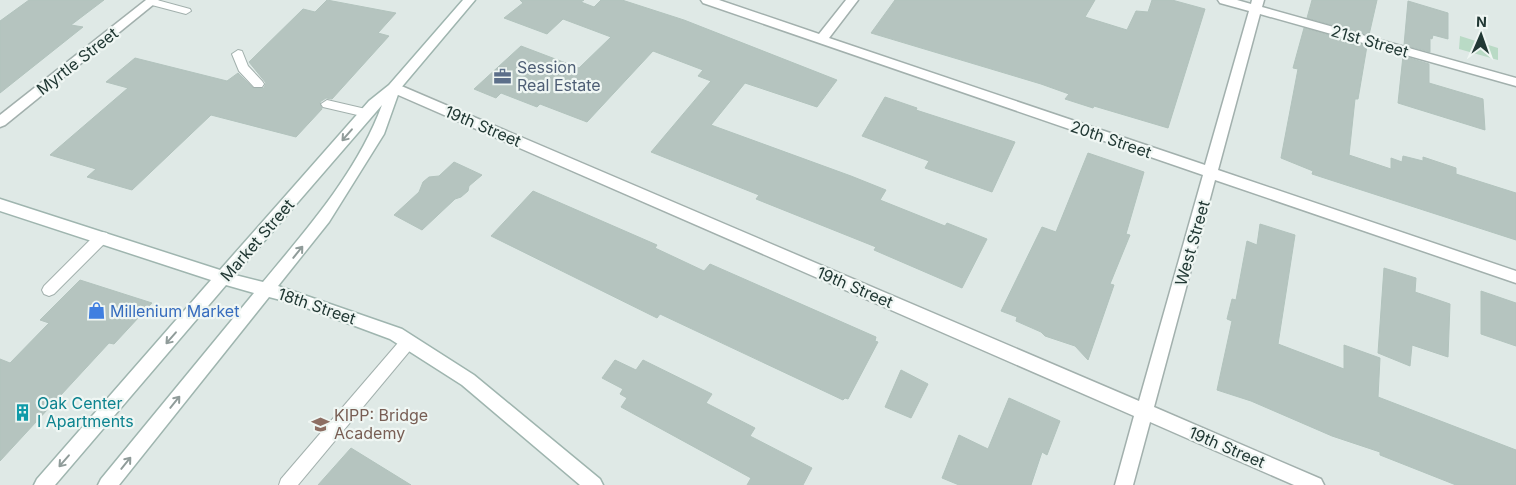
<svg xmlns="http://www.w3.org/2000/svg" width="1516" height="485" font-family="Inter,sans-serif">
  <rect width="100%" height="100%" fill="#dfe9e6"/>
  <polygon fill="#b9dac5" points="1460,36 1498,48 1498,60 1459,49"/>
  <g fill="#b5c4bf" stroke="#b2c3bd">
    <polygon points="29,0 104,0 71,25 83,27 0,93 0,21"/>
    <polygon points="327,0 396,13 378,33 389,36 332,99 326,98 320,102 322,109 296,137 211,115 132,190 87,177 96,169 50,155 128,88 106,82 135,58 227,81 238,73 253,88 264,88 266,83 249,62 303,9 315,12"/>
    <polygon points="520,0 584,0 581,2 594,7 601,0 622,0 684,20 837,80 817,107 745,83 711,125 851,176 886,190 880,200 945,226 947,223 987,239 962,288 874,250 876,247 756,199 759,195 651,152 711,81 698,76 703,70 653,51 587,122 540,104 537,107 501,93 496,98 474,89 521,46 579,68 611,37 563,19 547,34 504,18 523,3"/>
    <polygon points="895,0 1095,0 1085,17 1127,30 1136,11 1148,12 1152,0 1172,0 1205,9 1168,128 1094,106 1093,108 1065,99 1069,94 1041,84 871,33"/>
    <polygon points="1312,0 1377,0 1369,35 1307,18"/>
    <polygon points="1408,1 1448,13 1448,39 1433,35 1432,39 1430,38 1430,52 1404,45"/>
    <polygon points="1304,28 1367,46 1358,99 1355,99 1349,155 1391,169 1391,158 1402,162 1403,156 1423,161 1423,157 1456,168 1456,174 1516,193 1516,240 1312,174 1313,171 1281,158 1298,69 1293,68"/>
    <polygon points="1403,56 1429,64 1429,83 1483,99 1485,130 1398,103"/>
    <polygon points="885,97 917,108 916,110 1015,142 992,192 925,168 929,161 862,136"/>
    <polygon points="1088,153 1144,172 1126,234 1130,235 1110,284 1114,285 1088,360 1075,346 1045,336 1041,332 1016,321 1017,317 1001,311 1042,227 1056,232"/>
    <polygon points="454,162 482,175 469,186 468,191 461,197 455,199 422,230 394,215 419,192 423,182 429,177 439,176"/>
    <polygon points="533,191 657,245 655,248 704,271 710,264 876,337 875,341 878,342 848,399 845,398 843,400 660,314 657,318 491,236"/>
    <polygon points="1260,224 1295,235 1278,344 1344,369 1344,345 1380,358 1378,397 1516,450 1516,485 1456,485 1380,455 1380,452 1332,436 1251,401 1217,390 1232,321 1227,319 1232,299 1236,300 1247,241 1257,245"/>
    <polygon points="1384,268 1416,278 1415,292 1450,304 1448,357 1412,345 1410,366 1378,353"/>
    <polygon points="80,280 152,303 114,344 109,343 0,461 0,359 10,363 49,323 40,320"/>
    <polygon points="1481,291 1516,303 1516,346 1481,334"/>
    <polygon points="615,360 636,370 643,360 712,394 706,403 755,428 750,436 812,468 803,485 747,485 751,478 621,407 627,398 620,394 623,389 602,378"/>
    <polygon points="901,370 928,384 911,418 885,407"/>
    <polygon points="1009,398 1060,421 1047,455 1042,452 1031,485 959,485 942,478 959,435 988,449"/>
    <polygon points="351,448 411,485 318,485"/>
  </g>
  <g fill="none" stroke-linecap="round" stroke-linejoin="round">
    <defs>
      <g id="lane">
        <polygon points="148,0 157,0 190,9 191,11 186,14 148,4"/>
        <polygon points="238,50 242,51 248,66 262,81 264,84 262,87 254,87 239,71 232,54"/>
        <polygon points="327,100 370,110 372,113 366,117 323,107 321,104"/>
        <polygon points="102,232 107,233 109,237 107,241 54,294 49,296 44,294 42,290 44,286 97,233"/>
        <polygon points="408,335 413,337 416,342 413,347 298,485 279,485 281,479 403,337"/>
      </g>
      <g id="street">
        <polygon points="146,0 159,0 5,125 0,127 0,115"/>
        <polygon points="701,0 719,0 819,34 846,0 858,0 829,38 1205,165 1249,11 1220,3 1218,0 1237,0 1251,4 1252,0 1264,0 1262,7 1516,78 1516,86 1260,14 1218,170 1516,271 1516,283 1215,180 1154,407 1321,479 1324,485 1294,485 1150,422 1133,485 1115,485 1134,416 389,91 388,88 394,84 399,85 1139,401 1203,175 703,3"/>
      </g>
      <path id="secondary" d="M463,0H475L400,89L384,134L329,222L278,286L402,329L474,375L600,479L603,485H580L462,385L390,339L296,304L269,297L119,485H98L101,479L254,293L226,285L55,485H34L37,479L211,280L0,211V199L220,270L369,101L389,85ZM382,105C358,171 307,229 263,282L235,275Z"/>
    </defs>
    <use href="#lane" stroke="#a2b0ad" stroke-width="2"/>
    <use href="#street" stroke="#a2b0ad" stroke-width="3"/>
    <use href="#secondary" stroke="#9fb5af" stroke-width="3"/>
    <use href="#lane" fill="#fff" fill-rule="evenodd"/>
    <use href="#street" fill="#fff" fill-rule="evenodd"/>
    <use href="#secondary" fill="#fff" fill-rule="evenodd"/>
  </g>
  <defs><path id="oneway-shaft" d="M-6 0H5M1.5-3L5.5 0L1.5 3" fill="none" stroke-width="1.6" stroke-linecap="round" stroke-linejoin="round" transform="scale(1.25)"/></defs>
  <g stroke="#909c9a">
    <use href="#oneway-shaft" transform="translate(347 135) rotate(131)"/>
    <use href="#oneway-shaft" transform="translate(298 252) rotate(-51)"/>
    <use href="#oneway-shaft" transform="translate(171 338) rotate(131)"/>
    <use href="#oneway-shaft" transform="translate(175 402) rotate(-51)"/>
    <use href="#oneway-shaft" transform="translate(64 461) rotate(131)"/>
    <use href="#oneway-shaft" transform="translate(126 463) rotate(-51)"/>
  </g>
  <defs>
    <symbol id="office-bare" viewBox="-9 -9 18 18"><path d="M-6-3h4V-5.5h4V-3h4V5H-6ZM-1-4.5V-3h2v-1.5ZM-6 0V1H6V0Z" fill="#5c6f8a" stroke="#eff6f3" stroke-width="2.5" paint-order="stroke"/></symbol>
    <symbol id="shop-bare" viewBox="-9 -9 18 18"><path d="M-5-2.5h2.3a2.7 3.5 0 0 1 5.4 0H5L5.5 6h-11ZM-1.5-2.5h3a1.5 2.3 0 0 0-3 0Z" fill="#3f7fe0" stroke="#eff6f3" stroke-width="2.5" paint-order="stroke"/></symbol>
    <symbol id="building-bare" viewBox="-9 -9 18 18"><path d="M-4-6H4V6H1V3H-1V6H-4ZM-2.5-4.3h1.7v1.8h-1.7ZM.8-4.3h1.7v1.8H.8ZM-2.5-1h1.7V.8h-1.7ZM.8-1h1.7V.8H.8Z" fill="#0f9aa8" stroke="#eff6f3" stroke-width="2.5" paint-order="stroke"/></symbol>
    <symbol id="school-bare" viewBox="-9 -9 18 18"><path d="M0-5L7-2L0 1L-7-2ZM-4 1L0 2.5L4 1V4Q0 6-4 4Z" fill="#8d6e63" stroke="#eff6f3" stroke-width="2.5" paint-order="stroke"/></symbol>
  </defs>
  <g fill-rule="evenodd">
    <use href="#office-bare" x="490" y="64" width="25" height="25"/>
    <use href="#shop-bare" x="84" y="298" width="25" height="25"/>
    <use href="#building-bare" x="10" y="400" width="25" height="25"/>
    <use href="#school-bare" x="308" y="412" width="25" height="25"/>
  </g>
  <g text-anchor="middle" stroke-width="4.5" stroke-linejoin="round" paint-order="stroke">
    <g font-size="16" fill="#213834" stroke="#eff6f3">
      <text transform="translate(1370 41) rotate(16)" y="6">21st Street</text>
      <text transform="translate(77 61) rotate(-38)" y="6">Myrtle Street</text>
      <text transform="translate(483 126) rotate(23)" y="6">19th Street</text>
      <text transform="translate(1111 139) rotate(19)" y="6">20th Street</text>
      <text transform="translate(257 240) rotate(-49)" y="6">Market Street</text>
      <text transform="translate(1192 243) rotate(-74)" y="6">West Street</text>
      <text transform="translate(855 287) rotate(23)" y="6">19th Street</text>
      <text transform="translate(317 306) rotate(19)" y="6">18th Street</text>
      <text transform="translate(1227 447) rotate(23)" y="6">19th Street</text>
    </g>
    <g font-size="16" fill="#4e5e75" stroke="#eff6f3" text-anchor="start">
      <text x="517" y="73">Session<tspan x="517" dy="18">Real Estate</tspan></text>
    </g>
    <g font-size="16" fill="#366cbe" stroke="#eff6f3" text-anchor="start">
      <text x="110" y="317">Millenium Market</text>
    </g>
    <g font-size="16" fill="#0d838f" stroke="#eff6f3" text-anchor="start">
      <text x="37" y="409">Oak Center<tspan x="37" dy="18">I Apartments</tspan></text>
    </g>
    <g font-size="16" fill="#785e54" stroke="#eff6f3" text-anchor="start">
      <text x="334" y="421">KIPP: Bridge<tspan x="334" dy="18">Academy</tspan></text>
    </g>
  </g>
  <g transform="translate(1481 35) rotate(2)" stroke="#eff6f3" stroke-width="4" paint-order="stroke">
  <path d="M0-4L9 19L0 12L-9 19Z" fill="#213834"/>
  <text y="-8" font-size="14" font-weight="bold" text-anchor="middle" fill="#213834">N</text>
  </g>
</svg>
